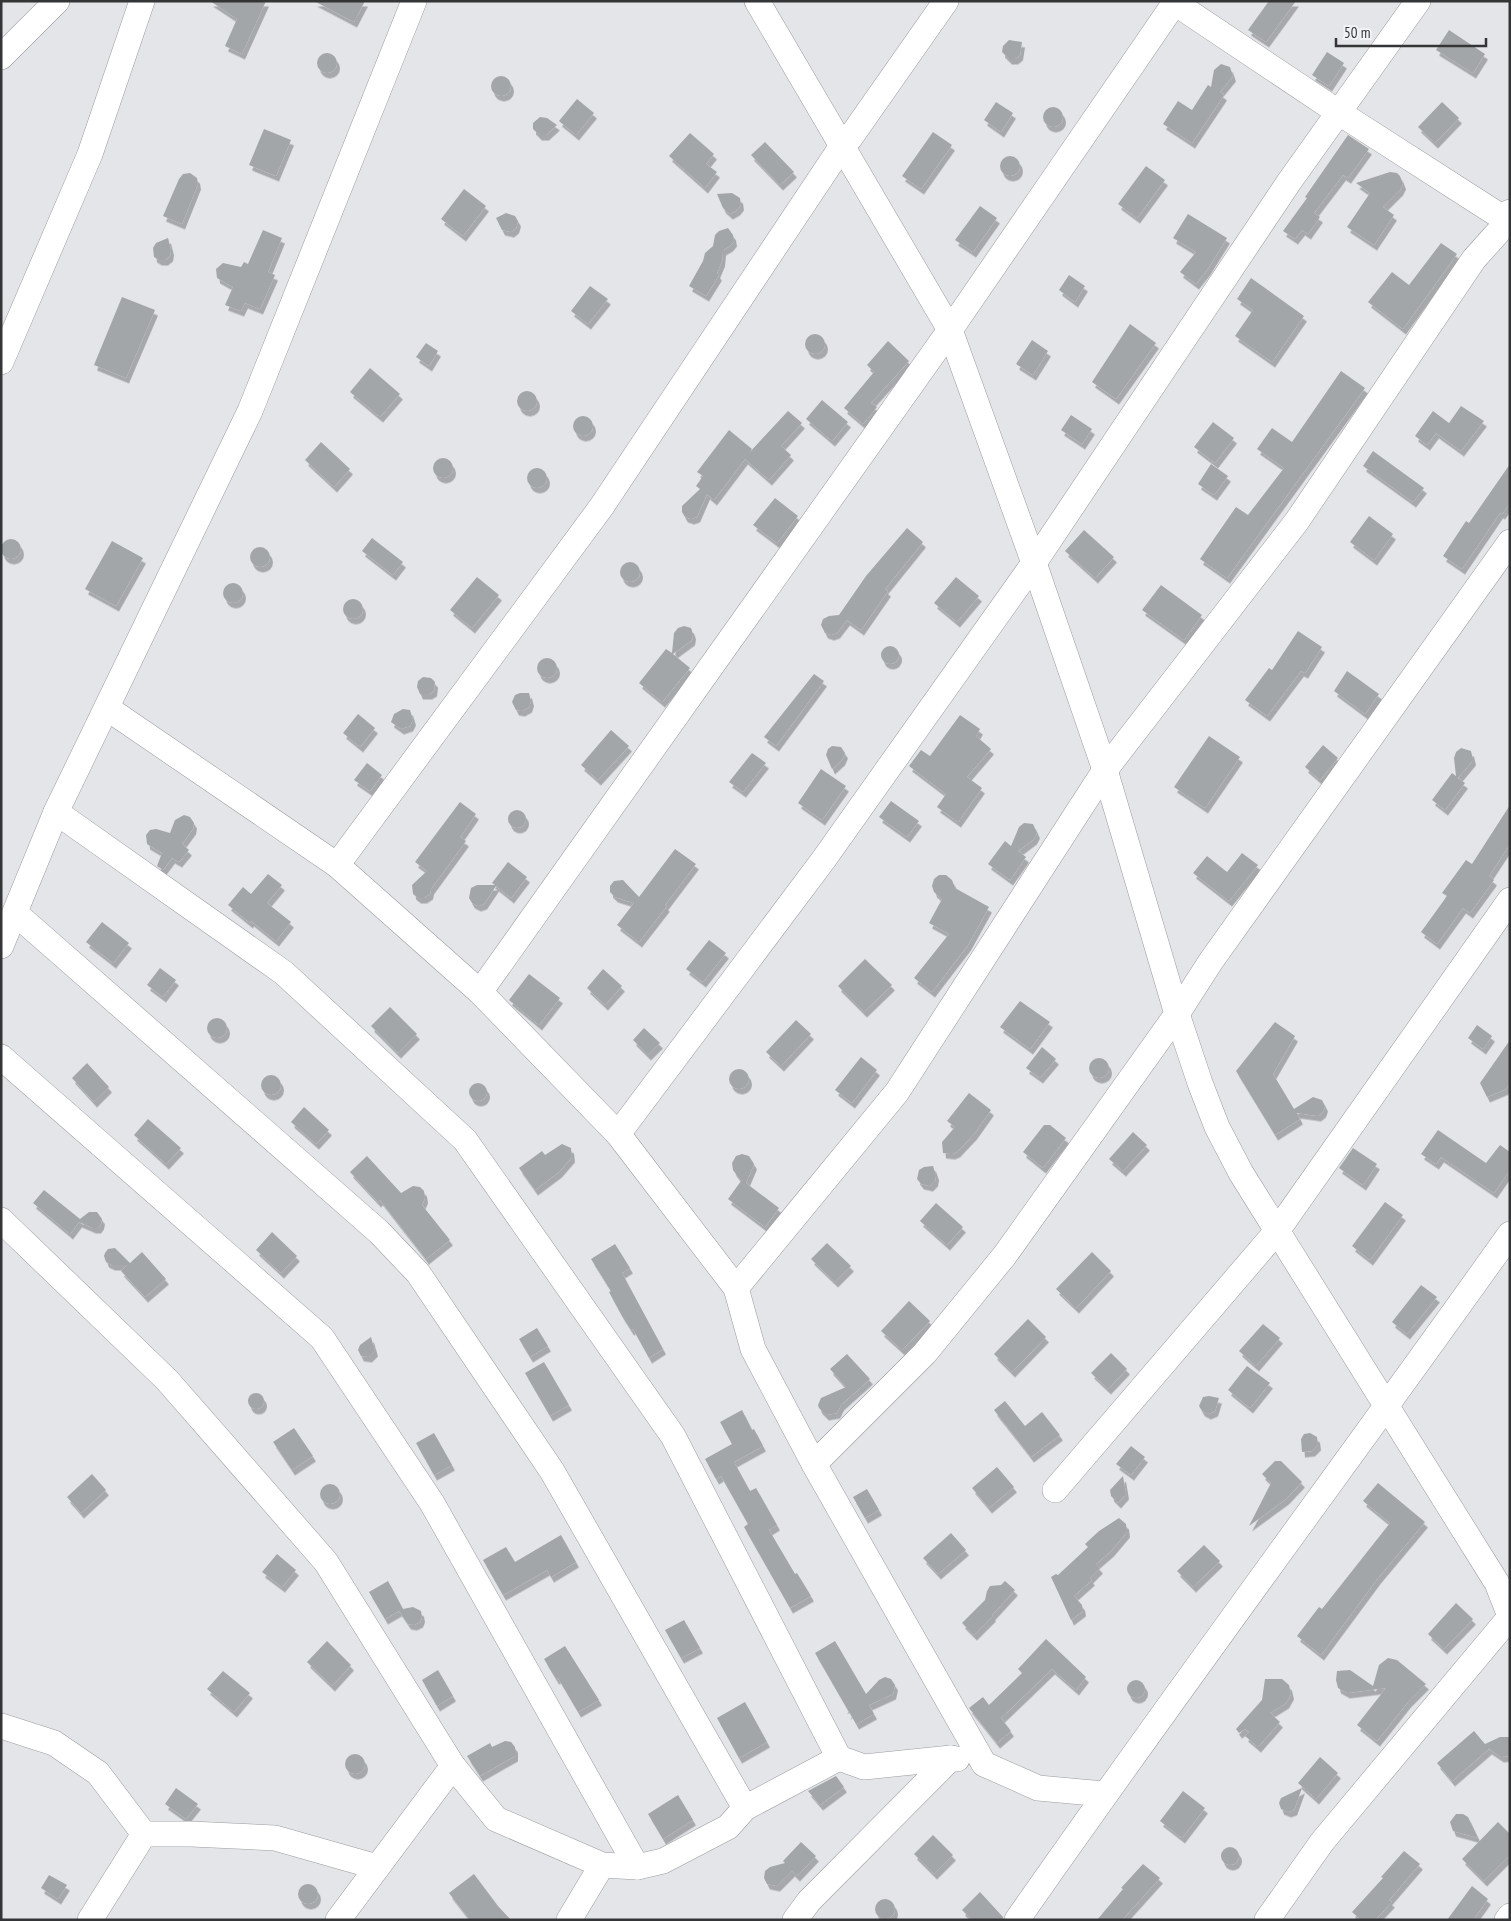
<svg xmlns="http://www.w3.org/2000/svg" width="1511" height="1921" font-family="'PT Sans Narrow',sans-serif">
  <defs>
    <filter id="shadow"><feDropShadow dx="3" dy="5.5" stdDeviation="0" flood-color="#0004"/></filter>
  </defs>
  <rect width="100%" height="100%" fill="#e4e5e9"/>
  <g fill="#a3a6a8" filter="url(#shadow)">
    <polygon points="210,1 266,1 242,54 225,46 237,19"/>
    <polygon points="314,1 365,1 354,22"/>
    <polygon points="1269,1 1296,1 1266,42 1248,30"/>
    <polygon points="1449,30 1485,54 1473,73 1436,50"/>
    <polygon points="1009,40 1022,42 1020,55 1015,59 1009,59 1002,52 1003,46"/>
    <polygon points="1327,52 1344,63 1329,86 1312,75"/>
    <circle cx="327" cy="63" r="10"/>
    <polygon points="1221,64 1230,67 1233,76 1220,92 1224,95 1192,143 1163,124 1178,101 1192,110 1208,85 1211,87 1214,70"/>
    <circle cx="501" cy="86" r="10"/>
    <polygon points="577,99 594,113 576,135 559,121"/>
    <polygon points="996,102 1013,113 1001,132 984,120"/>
    <polygon points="1442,102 1459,118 1435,143 1418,127"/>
    <circle cx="1053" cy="117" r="10"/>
    <polygon points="540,117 547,118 557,125 546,135 539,135 533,129 533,123"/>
    <polygon points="264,129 291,140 276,176 249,165"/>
    <polygon points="933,132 952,145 921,189 902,176"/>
    <polygon points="690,133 714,154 706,164 717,172 705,188 669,156"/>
    <polygon points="1348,135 1369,149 1348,178 1343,175 1314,213 1320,217 1308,234 1302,230 1295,239 1283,231 1307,198 1305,197"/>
    <polygon points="765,142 794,172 780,185 751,155"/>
    <circle cx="1010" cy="166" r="10"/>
    <polygon points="1146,166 1165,180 1137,218 1118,204"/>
    <polygon points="1390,172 1397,173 1400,176 1403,184 1400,190 1383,207 1394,215 1374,245 1347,227 1370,193 1356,183"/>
    <polygon points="190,173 197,178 198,184 182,224 163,216 179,179 183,174"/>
    <polygon points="464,189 486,206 463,236 441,219"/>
    <polygon points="732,193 740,198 741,205 737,210 730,214 723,208 717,194"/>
    <polygon points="980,206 997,218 973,252 955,240"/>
    <polygon points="506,213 515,216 518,221 516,228 511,232 502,230 496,218"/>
    <polygon points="1188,214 1227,238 1207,270 1196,284 1180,272 1196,252 1173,238"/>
    <polygon points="728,228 733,235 734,241 730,246 723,250 722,261 717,273 719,275 706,296 689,286 703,261 705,253 713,246 715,235 719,231"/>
    <polygon points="263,230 282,238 268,272 275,275 260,309 245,303 241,311 225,305 233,287 217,278 216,269 223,263 241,267 244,262 248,264"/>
    <polygon points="168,238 171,250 170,256 165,260 159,260 154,257 153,248 156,243"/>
    <polygon points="1441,243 1457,254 1403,329 1368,302 1392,272 1409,285"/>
    <polygon points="1069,275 1085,286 1075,302 1059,290"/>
    <polygon points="1251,278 1304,316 1272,362 1235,336 1253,310 1237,299"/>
    <polygon points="590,286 608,299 588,324 571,311"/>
    <polygon points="122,297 155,310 126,378 94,365"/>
    <polygon points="1130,324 1156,343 1116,399 1092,382"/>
    <circle cx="815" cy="344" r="10"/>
    <polygon points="1032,340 1048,351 1033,375 1016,364"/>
    <polygon points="888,341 909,361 871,403 877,407 863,424 844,408 874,372 867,365"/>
    <polygon points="426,343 438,351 429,366 416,357"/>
    <polygon points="370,368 400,394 380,417 350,392"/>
    <polygon points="1341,371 1365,388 1227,578 1200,559 1236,507 1248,515 1284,468 1257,449 1272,428 1292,442"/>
    <circle cx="527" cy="401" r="10"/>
    <polygon points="822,400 848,422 832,441 806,419"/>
    <polygon points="1461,406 1484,421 1461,451 1436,433 1427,445 1415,436 1433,411 1449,423"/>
    <polygon points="788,411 802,423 781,446 791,455 769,480 745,459 714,500 707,494 697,517 691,519 685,517 682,512 682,506 700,489 696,486 703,476 697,472 729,430 752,449 749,453"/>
    <polygon points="1071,415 1092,429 1082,444 1061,430"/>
    <circle cx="583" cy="426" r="10"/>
    <polygon points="1213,422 1234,438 1215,463 1194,447"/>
    <polygon points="321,442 350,469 334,487 305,460"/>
    <polygon points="1373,451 1424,488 1413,502 1363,466"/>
    <circle cx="443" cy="468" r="10"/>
    <polygon points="1211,464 1228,476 1214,495 1198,484"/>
    <polygon points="1510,464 1510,503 1502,514 1500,513 1462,569 1443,556 1466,521 1469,523"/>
    <circle cx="537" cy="478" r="10"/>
    <polygon points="775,498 798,516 777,543 753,525"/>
    <polygon points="1369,516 1393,534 1374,560 1350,542"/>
    <polygon points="907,528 923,542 885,589 888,591 861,630 847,620 837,633 831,635 825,633 821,625 823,619 829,616 839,615 866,576"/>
    <polygon points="1084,530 1114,557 1095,578 1065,551"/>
    <polygon points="372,538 403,562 393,575 362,551"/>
    <circle cx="11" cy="549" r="10"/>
    <polygon points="112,541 143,558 116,606 85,589"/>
    <circle cx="260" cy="557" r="10"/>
    <circle cx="630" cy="572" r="10"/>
    <polygon points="477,577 499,595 472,628 450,610"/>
    <polygon points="956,577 979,596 957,622 934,603"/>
    <circle cx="233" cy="593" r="10"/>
    <polygon points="1161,585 1202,615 1184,640 1142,610"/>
    <circle cx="353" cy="609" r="10"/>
    <polygon points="684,626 691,628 693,634 692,640 673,654 690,668 662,702 639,683 666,649 672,653 674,633 678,628"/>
    <polygon points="1298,631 1322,647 1305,673 1301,671 1267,716 1245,700 1269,668 1272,670"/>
    <circle cx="890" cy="655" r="9"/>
    <circle cx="547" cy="668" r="10"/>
    <polygon points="1347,671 1379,694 1365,714 1334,691"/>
    <polygon points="814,674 824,681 776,746 764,737"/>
    <polygon points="423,677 431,678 435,682 434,691 429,694 420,694 417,687 418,681"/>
    <polygon points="520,693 529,693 531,701 529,707 522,711 516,710 512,702 515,695"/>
    <polygon points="403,709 410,710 413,720 410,726 401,729 391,722 394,714"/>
    <polygon points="358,714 375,728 360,747 343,733"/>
    <polygon points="960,715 980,729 976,736 991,749 967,777 982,788 958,822 937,807 946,794 909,766 921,750 930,756"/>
    <polygon points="611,730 629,746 598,780 581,765"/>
    <polygon points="1209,736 1240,757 1205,808 1174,787"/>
    <polygon points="1323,745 1338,758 1320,780 1305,767"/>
    <polygon points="832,746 841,747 845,753 842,760 832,769 826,755 828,749"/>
    <polygon points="1461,748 1471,751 1473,760 1458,778 1465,783 1445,810 1432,800 1452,773 1456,776 1454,758 1456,752"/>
    <polygon points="752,753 766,763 743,792 729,782"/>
    <polygon points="367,763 382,775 370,791 354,780"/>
    <polygon points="821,769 846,786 822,820 798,803"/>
    <polygon points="891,801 919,821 907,837 879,817"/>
    <polygon points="460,802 476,814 460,837 466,841 431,889 430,894 424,898 418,898 413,894 412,885 427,871 415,862"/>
    <polygon points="1510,805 1510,844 1489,876 1494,880 1470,913 1463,908 1437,944 1421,932 1447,896 1442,893 1466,860 1472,864"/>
    <circle cx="517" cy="819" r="9"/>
    <polygon points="184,815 190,817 194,823 193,829 182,844 189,850 179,862 172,858 163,870 157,866 162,853 147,844 146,835 150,830 156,829 170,833 175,820"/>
    <polygon points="1024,823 1033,824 1037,833 1034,839 1018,851 1026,857 1010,880 988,864 1005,841 1011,846 1019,827"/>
    <polygon points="675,849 696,864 665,905 667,906 639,942 617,925 634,903 615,897 610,892 610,886 614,881 623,880 639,897"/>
    <polygon points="1242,853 1258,865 1229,901 1193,873 1207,856 1227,872"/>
    <polygon points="508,862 527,877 511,898 496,886 484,904 478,906 472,903 469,898 471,888 477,885 495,885 492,883"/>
    <polygon points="268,874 282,885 267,903 291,922 276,941 251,921 250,923 228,905 243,887 251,894"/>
    <polygon points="939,875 946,875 952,880 955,888 989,907 968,945 932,992 914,978 949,934 929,923 942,899 934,892 932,886 934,879"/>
    <polygon points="102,922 129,943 113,963 86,942"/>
    <polygon points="709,940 726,953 703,982 686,969"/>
    <polygon points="865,959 892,985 864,1012 838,986"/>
    <polygon points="160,968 176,980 163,997 147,985"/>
    <polygon points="603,969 622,986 605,1005 587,988"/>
    <polygon points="529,974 560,998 539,1025 509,1000"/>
    <polygon points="1020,1001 1050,1022 1030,1049 1000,1027"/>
    <polygon points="390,1007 417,1034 398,1053 371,1026"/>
    <circle cx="217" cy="1028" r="10"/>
    <polygon points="796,1020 811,1034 781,1066 766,1052"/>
    <polygon points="1275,1022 1295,1036 1273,1074 1294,1109 1313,1097 1322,1100 1325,1106 1323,1112 1318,1116 1297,1113 1300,1119 1275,1135 1236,1071"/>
    <polygon points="1477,1025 1492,1036 1483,1049 1468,1038"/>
    <polygon points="644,1028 660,1043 648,1055 633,1040"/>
    <polygon points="1510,1040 1510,1083 1506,1089 1487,1097 1480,1083"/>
    <polygon points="1042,1047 1056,1059 1040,1078 1026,1068"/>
    <polygon points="861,1057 877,1070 852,1103 835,1090"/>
    <circle cx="1099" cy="1068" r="10"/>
    <polygon points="87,1063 109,1087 94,1102 72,1078"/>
    <circle cx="739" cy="1079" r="10"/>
    <circle cx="271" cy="1085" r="10"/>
    <circle cx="478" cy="1092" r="9"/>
    <polygon points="969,1093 991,1110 974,1134 957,1152 952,1154 943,1153 942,1142 955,1127 947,1121"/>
    <polygon points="304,1107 329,1130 316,1144 291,1122"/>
    <polygon points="148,1119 181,1148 166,1164 134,1135"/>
    <polygon points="1044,1125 1050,1125 1066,1138 1043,1168 1023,1152"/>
    <polygon points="1438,1130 1486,1163 1500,1145 1510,1152 1510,1170 1494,1193 1441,1157 1436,1164 1421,1154"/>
    <polygon points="1133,1132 1147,1145 1123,1171 1109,1159"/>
    <polygon points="562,1144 571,1148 572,1157 559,1172 535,1190 519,1168 542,1151 545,1155"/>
    <polygon points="1353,1148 1377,1164 1363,1185 1339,1168"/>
    <polygon points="742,1154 749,1156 754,1164 746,1183 779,1208 765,1227 728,1199 741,1181 733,1170 732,1163 736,1156"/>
    <polygon points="367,1156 401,1193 413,1186 420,1187 424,1191 425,1198 422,1205 450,1240 426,1259 380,1200 378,1202 350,1172"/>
    <polygon points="933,1166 936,1175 935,1181 930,1186 921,1184 917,1179 919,1170 924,1167"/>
    <polygon points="44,1190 80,1219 89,1212 97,1212 102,1219 101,1224 98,1228 93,1228 79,1222 70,1234 33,1203"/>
    <polygon points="1385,1202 1403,1215 1370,1260 1352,1246"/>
    <polygon points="936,1203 963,1227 947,1245 920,1221"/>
    <polygon points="272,1232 297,1256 281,1273 256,1250"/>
    <polygon points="827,1243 851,1266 835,1282 811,1259"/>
    <polygon points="615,1244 630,1268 622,1273 663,1349 649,1358 633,1329 631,1330 622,1316 609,1292 611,1291 591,1259"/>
    <polygon points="115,1248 130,1263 142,1252 166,1279 145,1297 121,1271 127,1265 112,1265 106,1262 104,1256 105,1253 108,1249"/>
    <polygon points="1092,1252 1111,1271 1076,1308 1056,1289"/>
    <polygon points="1421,1285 1437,1297 1407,1334 1392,1322"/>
    <polygon points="909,1301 930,1321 902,1350 881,1331"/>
    <polygon points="1028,1319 1046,1337 1012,1372 994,1354"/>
    <polygon points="1263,1324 1280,1338 1256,1366 1239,1351"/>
    <polygon points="537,1328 548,1346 530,1357 519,1339"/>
    <polygon points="371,1337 375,1351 369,1357 361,1356 358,1350 360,1345"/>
    <polygon points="1111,1353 1127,1369 1108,1389 1091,1373"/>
    <polygon points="847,1354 870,1379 841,1405 837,1413 826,1415 819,1408 818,1405 821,1398 846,1387 830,1369"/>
    <polygon points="544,1362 569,1405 550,1416 525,1373"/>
    <polygon points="1247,1366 1270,1383 1250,1408 1228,1390"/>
    <circle cx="256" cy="1401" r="8"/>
    <polygon points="1209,1396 1219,1398 1215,1411 1208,1414 1202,1411 1199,1406 1203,1397"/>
    <polygon points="1005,1401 1025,1426 1042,1412 1060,1435 1031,1457 994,1410"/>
    <polygon points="742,1410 752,1430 754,1429 763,1446 734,1462 750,1491 756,1488 777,1525 769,1530 795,1574 797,1573 811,1596 790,1608 744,1527 748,1524 721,1476 716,1479 705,1459 732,1444 720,1422"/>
    <polygon points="294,1428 313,1456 292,1470 273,1442"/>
    <polygon points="434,1433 452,1465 434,1475 416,1443"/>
    <polygon points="1310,1433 1317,1437 1318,1445 1312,1451 1302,1452 1301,1439 1304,1434"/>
    <polygon points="1131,1446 1145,1457 1131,1475 1116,1464"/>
    <polygon points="1275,1461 1281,1461 1302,1482 1286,1499 1249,1526 1271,1483 1262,1474"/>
    <polygon points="997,1467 1014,1487 989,1508 972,1488"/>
    <polygon points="92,1474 106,1490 81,1513 67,1497"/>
    <polygon points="1123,1476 1126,1494 1118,1503 1111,1496 1110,1490"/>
    <polygon points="1378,1483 1425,1522 1378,1578 1321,1655 1297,1636 1319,1607 1322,1609 1390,1523 1363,1501"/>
    <circle cx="330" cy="1494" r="10"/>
    <polygon points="867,1489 879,1510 865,1518 853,1497"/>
    <polygon points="1119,1518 1126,1524 1127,1532 1111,1551 1096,1564 1100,1568 1090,1578 1092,1580 1074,1596 1082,1605 1083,1611 1071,1620 1051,1577 1056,1574 1058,1575 1088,1547 1085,1544 1099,1531"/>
    <polygon points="951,1533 966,1550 938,1574 923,1558"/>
    <polygon points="561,1535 576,1562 551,1577 547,1570 503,1595 483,1560 506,1547 515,1562"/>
    <polygon points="1204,1545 1220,1561 1193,1587 1177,1571"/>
    <polygon points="277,1554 296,1570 282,1587 262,1572"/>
    <polygon points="388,1581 403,1609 413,1607 421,1611 422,1617 420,1622 414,1625 408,1624 399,1611 385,1619 369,1592"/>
    <polygon points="1005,1581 1015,1590 992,1615 993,1616 974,1635 962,1623 985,1600 987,1591 990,1586 1001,1585"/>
    <polygon points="1456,1603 1473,1619 1444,1649 1428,1634"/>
    <polygon points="684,1620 700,1648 681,1658 665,1630"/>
    <polygon points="1046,1639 1086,1677 1076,1690 1052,1669 1001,1718 1011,1731 997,1743 969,1708 983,1697 989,1705 1022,1673 1018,1669"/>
    <polygon points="327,1641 351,1665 332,1686 307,1662"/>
    <polygon points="835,1641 866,1694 879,1680 885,1677 891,1679 895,1685 893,1694 869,1705 874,1714 856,1724 850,1713 847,1714 849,1712 815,1653"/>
    <polygon points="565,1646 599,1700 578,1712 558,1678 556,1679 544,1659"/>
    <polygon points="1388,1658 1397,1660 1426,1684 1408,1702 1377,1741 1357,1725 1386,1688 1347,1693 1338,1688 1336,1680 1337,1671 1350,1670 1373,1686 1379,1665"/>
    <polygon points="438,1670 453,1696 437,1706 422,1680"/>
    <polygon points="223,1671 250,1693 234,1712 207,1689"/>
    <polygon points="1265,1679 1282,1679 1289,1685 1291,1694 1286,1703 1270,1713 1280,1722 1258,1747 1245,1736 1249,1732 1245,1729 1239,1733 1236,1729 1262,1700"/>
    <circle cx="1136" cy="1689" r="9"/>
    <polygon points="745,1702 767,1742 739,1758 717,1718"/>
    <polygon points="1474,1731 1485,1744 1500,1737 1510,1737 1510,1756 1501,1757 1489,1749 1452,1781 1437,1763"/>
    <polygon points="505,1741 511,1742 515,1747 515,1756 480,1776 467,1756 490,1743 492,1747"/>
    <circle cx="355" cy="1764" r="10"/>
    <polygon points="1320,1757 1338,1773 1316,1799 1298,1783"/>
    <polygon points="836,1776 844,1787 820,1805 808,1791"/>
    <polygon points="176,1788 198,1804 186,1819 165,1804"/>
    <polygon points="1302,1788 1294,1810 1288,1812 1281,1809 1279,1803 1281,1798"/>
    <polygon points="1183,1791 1205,1808 1182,1838 1160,1821"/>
    <polygon points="678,1795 693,1820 663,1839 648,1814"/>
    <polygon points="1456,1814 1463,1814 1468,1817 1478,1838 1453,1831 1450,1822"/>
    <polygon points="1498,1822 1510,1834 1510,1855 1484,1881 1462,1859"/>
    <polygon points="933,1835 953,1855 934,1874 914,1854"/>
    <polygon points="801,1842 816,1856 797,1876 792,1871 777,1886 767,1884 764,1878 765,1871 770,1867 785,1863 783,1861"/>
    <circle cx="1230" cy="1856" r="9"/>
    <polygon points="1404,1851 1420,1864 1389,1900 1392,1902 1375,1920 1361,1920 1352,1912 1383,1878 1381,1877"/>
    <polygon points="1143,1864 1160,1878 1122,1920 1097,1920 1123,1889 1121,1888"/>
    <polygon points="474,1874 498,1906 511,1920 470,1920 449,1893"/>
    <polygon points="49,1875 67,1885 58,1899 41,1888"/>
    <circle cx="308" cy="1894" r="10"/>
    <polygon points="1472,1886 1488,1899 1473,1920 1447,1920"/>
    <polygon points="980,1892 1003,1917 1003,1920 972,1920 962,1910"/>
    <circle cx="885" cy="1909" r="10"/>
  </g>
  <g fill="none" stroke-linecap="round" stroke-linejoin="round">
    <defs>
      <g id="minor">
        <polyline points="757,1 950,330 1034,563 1105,770 1177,1014 1200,1083 1217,1127 1241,1173 1497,1583 1510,1616"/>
        <polyline points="1175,3 1338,112 1500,216 1510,212"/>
        <polyline points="1,57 57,1"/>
        <polyline points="1,362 90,154 142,1"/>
        <polyline points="107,708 337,865 480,992 618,1134 736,1288 753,1349 814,1464 984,1764 1038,1788 1104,1794"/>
        <polyline points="56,812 284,973 465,1140 673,1436 839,1758 864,1767 951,1758"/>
        <polyline points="337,865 602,506 842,146 850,138 946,1"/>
        <polyline points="15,913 379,1232 418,1273 552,1471 745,1808"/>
        <polyline points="1,946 56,812 250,411 414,1"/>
        <polyline points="480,992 950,330 1176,1"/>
        <polyline points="1,1057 322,1338 432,1503 637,1867"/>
        <polyline points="618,1134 824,859 1034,563 1289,182 1418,1"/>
        <polyline points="1,1220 167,1380 326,1562 453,1766 496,1819 602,1865 637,1867 663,1861 728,1827 745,1808 839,1758"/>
        <polyline points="736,1288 897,1092 1105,770 1297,521 1474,259 1510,219"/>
        <polyline points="814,1464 925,1353 1005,1255 1177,1014 1211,961 1510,542"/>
        <polyline points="1055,1490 1277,1231 1510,900"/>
        <polyline points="1,1726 54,1743 98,1773 144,1834"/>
        <polyline points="90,1920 144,1834 191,1834 275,1838 377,1867"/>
        <polyline points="338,1920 453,1766"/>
        <polyline points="569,1920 602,1865"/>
        <polyline points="795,1920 809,1901 951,1758 957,1759"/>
        <path d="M1017,1920C1178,1689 1347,1463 1510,1234"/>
        <polyline points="1267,1920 1322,1842 1510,1617"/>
        <polyline points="1507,1920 1510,1916"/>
      </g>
    </defs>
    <use href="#minor" stroke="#9a9c9f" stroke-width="26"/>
    <use href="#minor" stroke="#fff" stroke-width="25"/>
  </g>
  <rect width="1511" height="1921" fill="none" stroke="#343536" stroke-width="5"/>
  <path d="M1336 38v8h150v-8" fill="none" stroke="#343536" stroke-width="2.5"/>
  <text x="1344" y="38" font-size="15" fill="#343536" stroke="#f1f3f6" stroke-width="4" paint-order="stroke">50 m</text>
</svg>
